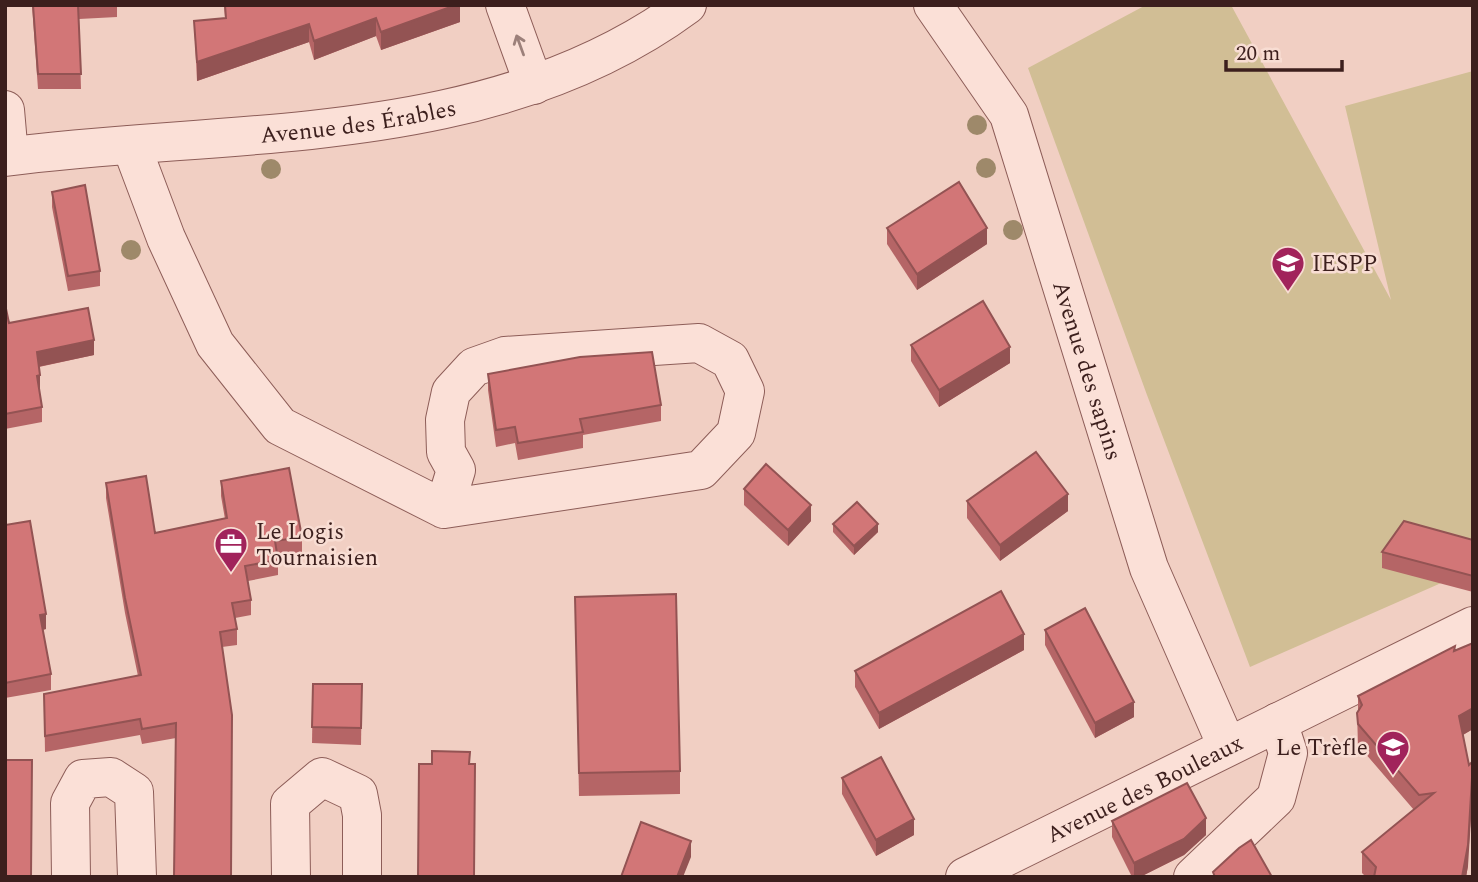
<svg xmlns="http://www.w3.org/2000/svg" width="1478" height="882" font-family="Spectral,serif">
  <rect width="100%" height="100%" fill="#f1cfc3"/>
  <polygon fill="#d1be95" points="1146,5 1231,5 1391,300 1345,106 1473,71 1473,569 1250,667 1147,395 1028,68"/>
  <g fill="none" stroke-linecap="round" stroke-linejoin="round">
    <defs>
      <g id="minor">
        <polyline points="505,5 534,85"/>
        <path id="s1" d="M933,5L1009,115L1149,568L1227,746"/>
        <polyline points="5,110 9,156"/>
        <polyline points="131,145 166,238 215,344 280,426 444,509 701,470 736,433 745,391 730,360 699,343 505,356 474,367 451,392 445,420 446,452 456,470 444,509"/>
        <path id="s2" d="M5,157C235,127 491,150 687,5"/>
        <polyline points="71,877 70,803 83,779 111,777 134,792 137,877"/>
        <polyline points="291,877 290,804 322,777 358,794 362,815 362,877"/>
        <path id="s3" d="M965,877L1473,626"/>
        <polyline points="1193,877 1276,798 1288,753 1278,722"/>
      </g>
    </defs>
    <use href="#minor" stroke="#8d5d58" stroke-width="40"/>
    <use href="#minor" stroke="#fbe0d7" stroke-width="38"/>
  </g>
  <g fill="#9e896a">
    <circle cx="977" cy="125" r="10"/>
    <circle cx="986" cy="168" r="10"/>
    <circle cx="271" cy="169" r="10"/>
    <circle cx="1013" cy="230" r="10"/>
    <circle cx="131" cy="250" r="10"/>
  </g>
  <g fill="#b56566">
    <polygon points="32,5 117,5 117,17 79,19 81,89 38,89"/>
    <polygon points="224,5 460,5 460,22 381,50 376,36 314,60 309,42 197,81 194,21 225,18"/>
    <polygon points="52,192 100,271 100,286 68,291 52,207"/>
    <polygon points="887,228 987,244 917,290 887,244"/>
    <polygon points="5,304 9,323 94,355 39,367 40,390 39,391 42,407 42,422 5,429"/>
    <polygon points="911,345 1010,363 939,407 911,361"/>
    <polygon points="488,374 661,405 661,421 583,435 583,448 518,460 515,443 496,447 488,390"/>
    <polygon points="221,481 302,537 302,552 278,556 278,575 248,581 251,600 251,615 235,618 237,629 237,645 222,647 176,738 142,744 140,735 45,752 44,694 138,676 125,613 106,498 106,483 155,533 225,519 221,496"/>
    <polygon points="744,489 811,521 788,546 744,505"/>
    <polygon points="967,501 1068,511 1000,561 967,518"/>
    <polygon points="833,524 878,532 854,555 833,532"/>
    <polygon points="5,525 46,629 43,630 51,674 51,690 5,698"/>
    <polygon points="1473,540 1473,592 1382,568 1382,552"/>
    <polygon points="575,597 680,771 680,794 579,796"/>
    <polygon points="1045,630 1134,717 1095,738 1045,645"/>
    <polygon points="1024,650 879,729 855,687 855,671"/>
    <polygon points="313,684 362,684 361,745 312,743"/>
    <polygon points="1358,696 1473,729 1463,735 1468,866 1466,877 1366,877 1362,873 1362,852 1414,810 1358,745 1357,713 1358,711"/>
    <polygon points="842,778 914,835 876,856 842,794"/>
    <polygon points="1112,821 1206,835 1184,855 1140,877 1132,877 1112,837"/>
  </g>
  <g fill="#935353">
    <polygon points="456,5 460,5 460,22 381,50 381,32"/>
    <polygon points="376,18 376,36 314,60 314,41"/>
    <polygon points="309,24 309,42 197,81 197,62"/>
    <polygon points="987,228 987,244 917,290 917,274"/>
    <polygon points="94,340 94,355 37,367 37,352"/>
    <polygon points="1010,347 1010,363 939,407 939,390"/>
    <polygon points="40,375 40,390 37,391 37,376"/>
    <polygon points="1068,494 1068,511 1000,561 1000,545"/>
    <polygon points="811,505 811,521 788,546 788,530"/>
    <polygon points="878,524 878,532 854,555 854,546"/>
    <polygon points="46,614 46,629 40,630 40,615"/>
    <polygon points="1024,634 1024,650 879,729 879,713"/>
    <polygon points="1134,702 1134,717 1095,738 1095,723"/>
    <polygon points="1473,708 1473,729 1459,737 1459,716"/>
    <polygon points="1473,766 1473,787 1468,866 1466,877 1462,877"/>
    <polygon points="1206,818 1206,835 1184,855 1140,877 1134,877 1134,863"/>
    <polygon points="914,819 914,835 876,856 876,840"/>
    <polygon points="691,841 691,857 683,877 677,877"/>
  </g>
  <g fill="#d27677" stroke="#935353" stroke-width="2">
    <polygon points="33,5 78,5 81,74 38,74"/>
    <polygon points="225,5 456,5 381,32 376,18 314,41 309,24 197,62 194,21 226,18"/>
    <polygon points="959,182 987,228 917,274 887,228"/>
    <polygon points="85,185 100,271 68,276 52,192"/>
    <polygon points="983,301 1010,347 939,390 911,345"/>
    <polygon points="5,304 9,323 88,308 94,340 37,352 40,375 37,376 42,407 5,414"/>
    <polygon points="652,352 661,405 580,419 583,432 518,443 515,427 496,430 488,374 580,357"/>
    <polygon points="1036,452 1068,494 1000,545 967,501"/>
    <polygon points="766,464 811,505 788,530 744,489"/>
    <polygon points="289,468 302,537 275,541 278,560 245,566 251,600 232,603 237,629 220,632 232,715 231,877 174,877 176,723 142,729 140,719 45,736 44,694 141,675 125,598 106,483 146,476 155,533 227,518 221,481"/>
    <polygon points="857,502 878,524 854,546 833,524"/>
    <polygon points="30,521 46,614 40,615 51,674 5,683 5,525"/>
    <polygon points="1404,521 1473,540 1473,576 1382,552"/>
    <polygon points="1001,591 1024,634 879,713 855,671"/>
    <polygon points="676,594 680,771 579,773 575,597"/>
    <polygon points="1085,608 1134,702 1095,723 1045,630"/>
    <polygon points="1473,643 1473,708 1459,716 1469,765 1473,761 1468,845 1462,877 1374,877 1376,867 1362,852 1434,793 1419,795 1358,724 1357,713 1362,705 1358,696 1455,646 1454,651"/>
    <polygon points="313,684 362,684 361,728 312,727"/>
    <polygon points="432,751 470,752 469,764 475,764 474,877 418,877 419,764 432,764"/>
    <polygon points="881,757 914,819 876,840 842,778"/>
    <polygon points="5,760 32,760 31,877 5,877"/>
    <polygon points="1187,783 1206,818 1184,839 1134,863 1112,821"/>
    <polygon points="641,822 691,841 677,877 621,877"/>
    <polygon points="1251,840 1272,877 1215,877 1213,872 1239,848"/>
  </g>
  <defs><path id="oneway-shaft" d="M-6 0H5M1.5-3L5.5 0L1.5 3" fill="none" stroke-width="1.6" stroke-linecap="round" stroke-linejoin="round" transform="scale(1.75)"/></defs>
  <use stroke="#9c807a" href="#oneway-shaft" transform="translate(520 45) rotate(-110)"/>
  <defs>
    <symbol id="school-pin" viewBox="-11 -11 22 30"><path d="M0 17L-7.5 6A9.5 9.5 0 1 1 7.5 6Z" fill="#a1235b" stroke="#f8ddd3"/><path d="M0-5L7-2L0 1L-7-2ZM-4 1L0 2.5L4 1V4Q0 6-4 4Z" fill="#fff"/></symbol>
    <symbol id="office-pin" viewBox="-11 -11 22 30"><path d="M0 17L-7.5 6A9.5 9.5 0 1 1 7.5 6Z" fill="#a1235b" stroke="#f8ddd3"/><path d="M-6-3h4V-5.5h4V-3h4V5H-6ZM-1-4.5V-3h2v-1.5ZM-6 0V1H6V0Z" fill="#fff"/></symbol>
  </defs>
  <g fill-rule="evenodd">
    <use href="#school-pin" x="1269" y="244" width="38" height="52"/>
    <use href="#office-pin" x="212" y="525" width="38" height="52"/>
    <use href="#school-pin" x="1374" y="728" width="38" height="52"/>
  </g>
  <g text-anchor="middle" stroke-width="5" stroke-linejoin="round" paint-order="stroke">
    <g font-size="23" fill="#3c1f1d" stroke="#f8ddd3">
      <text dy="8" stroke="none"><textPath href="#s2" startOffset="355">Avenue des Érables</textPath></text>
      <text dy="8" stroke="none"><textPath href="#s1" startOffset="401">Avenue des sapins</textPath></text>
      <text dy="8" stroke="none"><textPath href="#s3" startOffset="200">Avenue des Bouleaux</textPath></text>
    </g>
    <g font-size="23" fill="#3c1f1d" stroke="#f8ddd3" text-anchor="start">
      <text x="1312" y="271">IESPP</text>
      <text x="256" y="539">Le Logis<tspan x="256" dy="26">Tournaisien</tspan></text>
      <text x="1368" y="755" text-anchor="end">Le Trèfle</text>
    </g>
  </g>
  <rect width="1478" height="882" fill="none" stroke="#3c1f1d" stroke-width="14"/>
  <path d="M1226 60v10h116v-10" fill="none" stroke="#3c1f1d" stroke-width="3.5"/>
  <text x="1236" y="60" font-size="21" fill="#3c1f1d" stroke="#f8ddd3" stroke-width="5" paint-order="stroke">20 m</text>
</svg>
